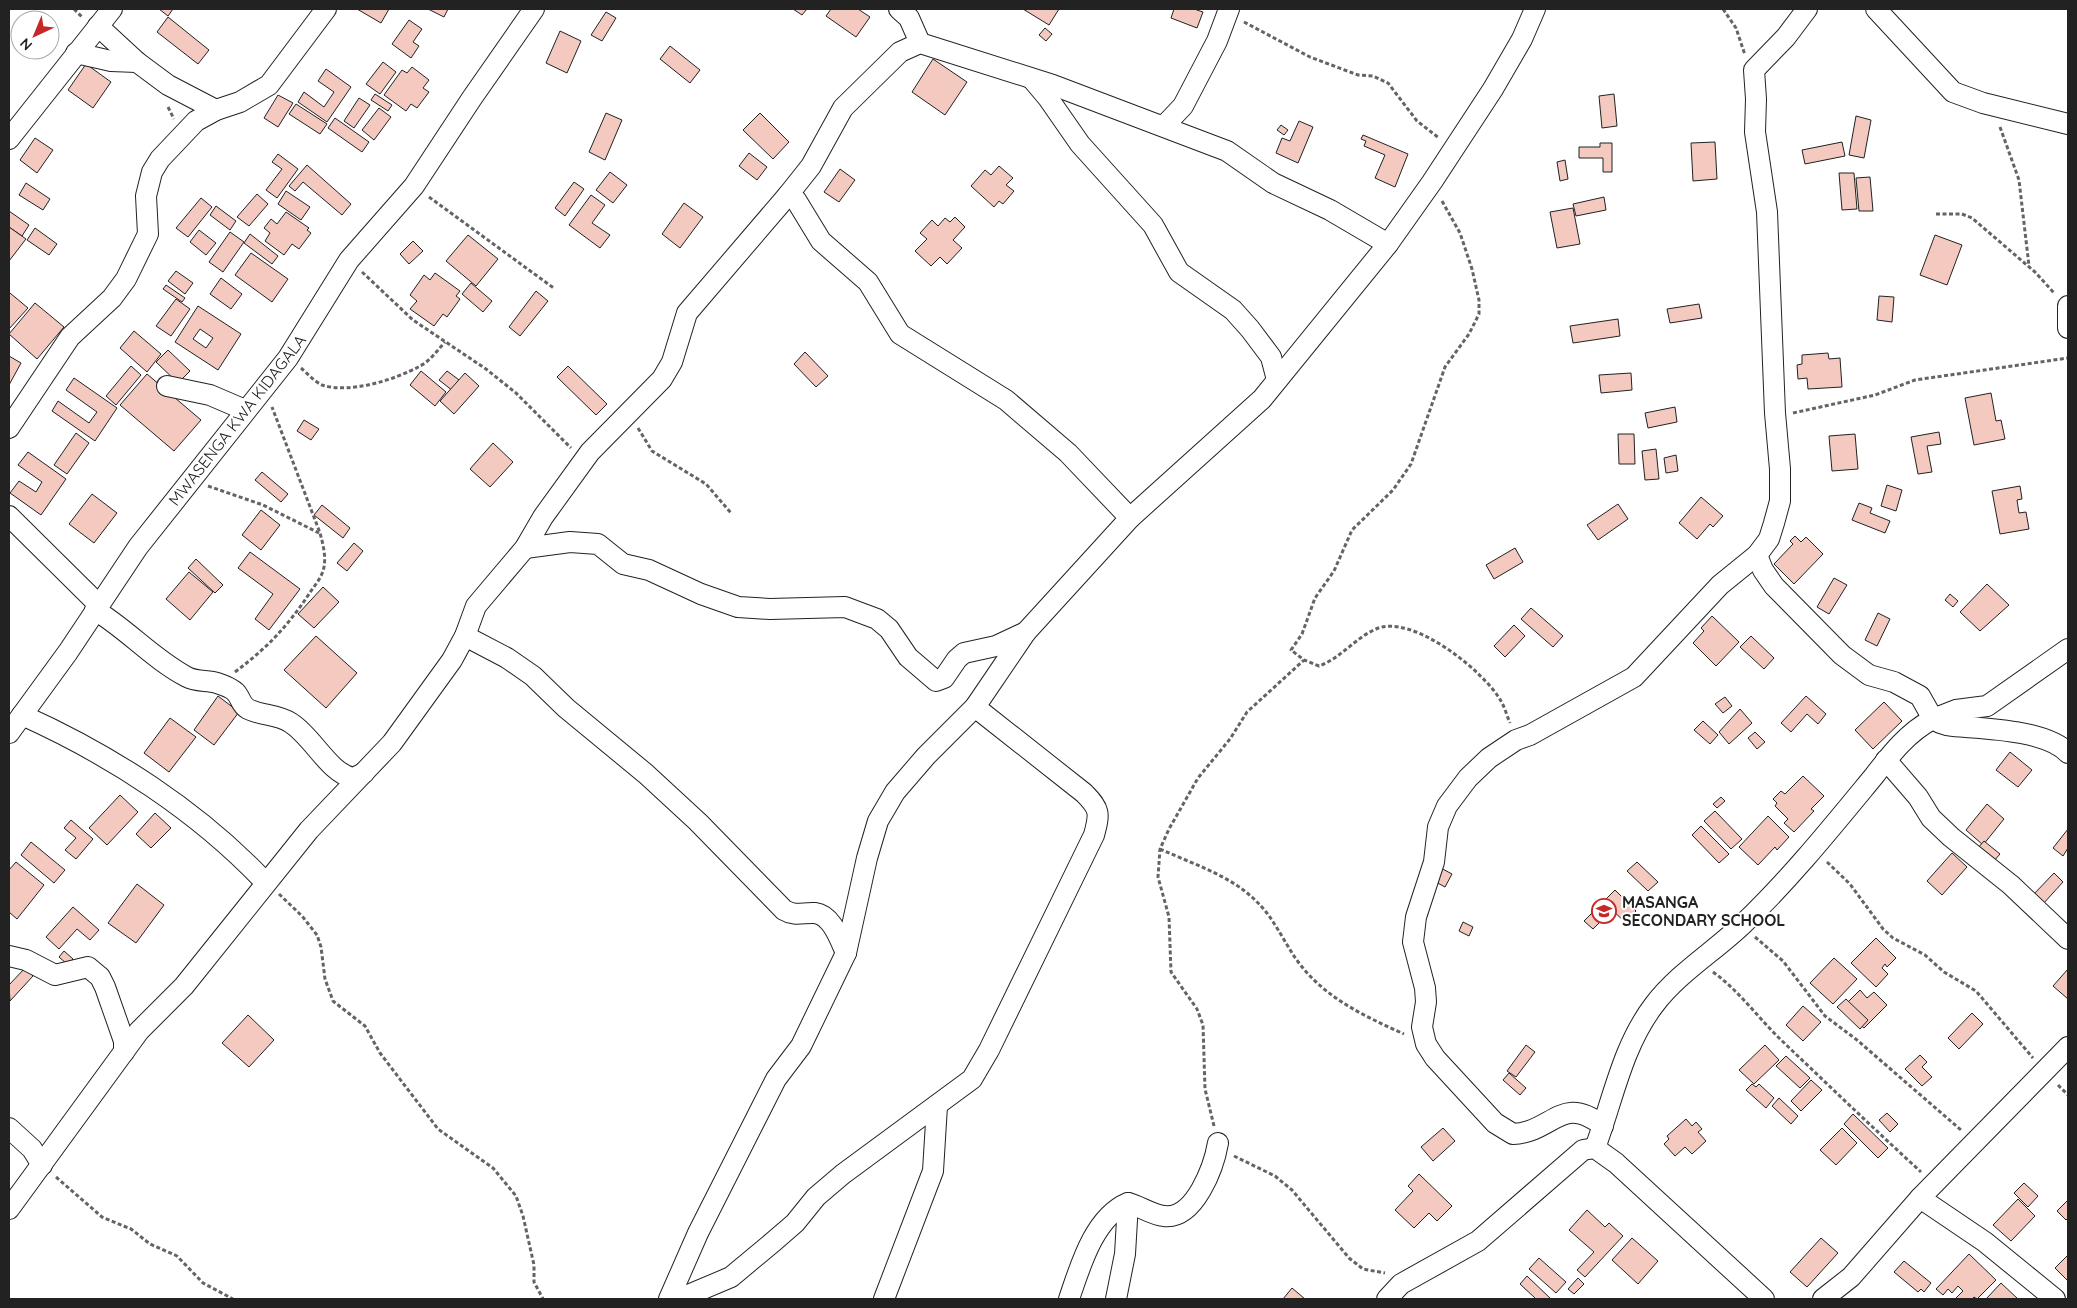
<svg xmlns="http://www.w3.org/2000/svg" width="2077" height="1308" font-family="Quicksand,sans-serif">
  <rect width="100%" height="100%" fill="#fff"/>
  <g fill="#f3c9c0" stroke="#222" fill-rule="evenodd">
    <polygon points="159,9 173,9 168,16"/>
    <polygon points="357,9 389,9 381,23"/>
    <polygon points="428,9 448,9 444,17"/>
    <polygon points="793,9 807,9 802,15"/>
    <polygon points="831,9 858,9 870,17 856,37 826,16"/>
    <polygon points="1023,9 1059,9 1049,25"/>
    <polygon points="1174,9 1194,9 1203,12 1197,28 1171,18"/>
    <polygon points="606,12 616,18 602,41 591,35"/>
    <polygon points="168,17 209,50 198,64 157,32"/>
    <polygon points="409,20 422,29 413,42 419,46 411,58 392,44"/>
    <polygon points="1045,28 1052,34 1046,41 1039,35"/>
    <polygon points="560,31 581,41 567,73 546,63"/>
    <polygon points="670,46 700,70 690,83 660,59"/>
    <polygon points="933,59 967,82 945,115 912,92"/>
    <polygon points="383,62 396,72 380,94 366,84"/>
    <polygon points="86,64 111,82 93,108 68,90"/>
    <polygon points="412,67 429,80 423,88 429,92 417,108 411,104 406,111 384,95 402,70 407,73"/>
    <polygon points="326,69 351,87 327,122 298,102 304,92 324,107 334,92 318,81"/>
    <polygon points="375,94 392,105 388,111 371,100"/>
    <polygon points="1614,94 1617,126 1602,128 1599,96"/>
    <polygon points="278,95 293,103 278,127 264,118"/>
    <polygon points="359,98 370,105 354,128 344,121"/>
    <polygon points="296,104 327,124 320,134 289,114"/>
    <polygon points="379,108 391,117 374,140 362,130"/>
    <polygon points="606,113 622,120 605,160 589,152"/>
    <polygon points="760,113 789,142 773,159 743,130"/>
    <polygon points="1856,116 1871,120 1864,158 1849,155"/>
    <polygon points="335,118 369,142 362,152 328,128"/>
    <polygon points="1299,121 1313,127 1298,163 1276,153 1282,138 1290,141"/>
    <polygon points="1281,125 1288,130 1284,135 1277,130"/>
    <polygon points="1363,135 1408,154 1395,187 1375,178 1385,155 1364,146 1366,141 1361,139"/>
    <polygon points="35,138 53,150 37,173 20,160"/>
    <polygon points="1715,142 1717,179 1693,181 1691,143"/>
    <polygon points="1842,142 1845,156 1805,164 1802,150"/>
    <polygon points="1600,143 1612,143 1612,172 1603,172 1603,158 1579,158 1579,147 1600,147"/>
    <polygon points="749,153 767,167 757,180 739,166"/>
    <polygon points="278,154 298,169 277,198 266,190 282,169 272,162"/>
    <polygon points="1565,160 1568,179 1560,181 1557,162"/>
    <polygon points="307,165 351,204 342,215 303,182 295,191 289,186"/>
    <polygon points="999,166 1013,178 1006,185 1014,191 1003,204 999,201 994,207 971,186 985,170 991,175"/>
    <polygon points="840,169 855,180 839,202 824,192"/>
    <polygon points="610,172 627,185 613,203 596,190"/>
    <polygon points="1839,173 1854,173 1857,209 1842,210"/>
    <polygon points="1870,177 1873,211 1859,211 1856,178"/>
    <polygon points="574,182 584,189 565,216 555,208"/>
    <polygon points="26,183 50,199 43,210 19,195"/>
    <polygon points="286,191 310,207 301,220 278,204"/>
    <polygon points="257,194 268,204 249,226 237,217"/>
    <polygon points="591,195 605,205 592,223 610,235 600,248 569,225"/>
    <polygon points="1604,197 1606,210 1576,216 1573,204"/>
    <polygon points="201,198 212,207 188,237 176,228"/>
    <polygon points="684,203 703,217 680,248 662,234"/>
    <polygon points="216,206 236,221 230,230 210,215"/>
    <polygon points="1573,208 1580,244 1557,248 1550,212"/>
    <polygon points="9,211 29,225 22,236 9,227"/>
    <polygon points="286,212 309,228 307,230 311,233 299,249 292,244 284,255 265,241 270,233 264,228 271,219 277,224"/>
    <polygon points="955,217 965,227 953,240 962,248 947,264 940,257 931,266 915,251 927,239 920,233 932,220 938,226 945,218 950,222"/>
    <polygon points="9,227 26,239 9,261"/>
    <polygon points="35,228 57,244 49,255 27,240"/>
    <polygon points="199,230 216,243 206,255 190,242"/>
    <polygon points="230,232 244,242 223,272 209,262"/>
    <polygon points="250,234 278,256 272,264 244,243"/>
    <polygon points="468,235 498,259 476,286 446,261"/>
    <polygon points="1935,235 1962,245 1947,285 1920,275"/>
    <polygon points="413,241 423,251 409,264 400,254"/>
    <polygon points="251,253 288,279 272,302 235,275"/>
    <polygon points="176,271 193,283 185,294 168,281"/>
    <polygon points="435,273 460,291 456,296 460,299 447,317 443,314 434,326 410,309 417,301 410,295 424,275 430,280"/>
    <polygon points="221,278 242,294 231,309 210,294"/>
    <polygon points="471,283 492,301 483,312 462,294"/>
    <polygon points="166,285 185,298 182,302 163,289"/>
    <polygon points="536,291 548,301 520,336 509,327"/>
    <polygon points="10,293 28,308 9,329 9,294"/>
    <polygon points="1879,296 1894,297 1892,322 1877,320"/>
    <polygon points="176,299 190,309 171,336 156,326"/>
    <polygon points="35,303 64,327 37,359 9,334"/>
    <polygon points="1699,304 1702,318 1670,323 1667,309"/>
    <path d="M198,306L241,334L218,370L175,342ZM200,329L213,338L206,348L193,339Z"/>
    <polygon points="1618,319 1620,336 1573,343 1570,326"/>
    <polygon points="134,331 161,354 147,372 120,348"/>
    <polygon points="168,350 190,371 178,383 156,362"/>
    <polygon points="805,352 828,376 816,387 794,364"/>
    <polygon points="1828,353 1829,359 1840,358 1842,387 1808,389 1807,378 1798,379 1797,365 1802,364 1802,355"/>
    <polygon points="9,356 21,363 9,385"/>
    <polygon points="131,366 141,375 116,405 106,396"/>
    <polygon points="568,366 607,404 596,415 557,377"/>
    <polygon points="421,371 446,392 435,406 410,385"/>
    <polygon points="447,371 470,388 453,410 443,403 453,391 439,380"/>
    <polygon points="465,373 479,386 454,414 440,401"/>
    <polygon points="1631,373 1632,390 1601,393 1599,375"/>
    <polygon points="147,374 201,420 174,451 120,405"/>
    <polygon points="74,378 117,408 95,441 52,411 58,401 89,423 97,412 66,390"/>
    <polygon points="1991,393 1996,421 2001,420 2005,439 1974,445 1965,398"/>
    <polygon points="1675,407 1677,422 1648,428 1645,413"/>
    <polygon points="304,420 319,429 311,440 297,431"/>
    <polygon points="1939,432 1941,444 1927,446 1932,472 1918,474 1911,437"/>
    <polygon points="76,433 89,443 67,474 54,465"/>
    <polygon points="1618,434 1634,434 1635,464 1619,464"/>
    <polygon points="1855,434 1858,469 1832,471 1829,436"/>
    <polygon points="493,443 513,462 490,487 470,469"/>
    <polygon points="1656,449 1659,479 1645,480 1642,451"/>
    <polygon points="28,452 66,479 41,515 10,493 19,481 36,492 42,482 18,465"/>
    <polygon points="1676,455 1678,471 1666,473 1664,458"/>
    <polygon points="262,472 288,494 281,502 255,480"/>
    <polygon points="1887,485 1902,490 1896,511 1881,506"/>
    <polygon points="2020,486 2022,499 2017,500 2019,513 2026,512 2029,529 2000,534 1992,491"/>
    <polygon points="92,494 117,513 94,543 69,524"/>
    <polygon points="1701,497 1723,516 1713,527 1710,524 1697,539 1679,523"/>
    <polygon points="1859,503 1872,508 1870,513 1890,521 1885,533 1852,520"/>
    <polygon points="1618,504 1628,519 1598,540 1587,525"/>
    <polygon points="322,505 350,528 343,538 314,515"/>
    <polygon points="261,510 280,525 261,550 242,535"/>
    <polygon points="1795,536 1801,542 1806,537 1823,554 1794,584 1774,564 1793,544 1790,541"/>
    <polygon points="354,543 363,551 347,571 337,563"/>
    <polygon points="1515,548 1523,562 1494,579 1486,565"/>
    <polygon points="250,552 300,589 269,630 255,619 273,594 238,568"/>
    <polygon points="196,559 223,585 215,593 188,568"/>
    <polygon points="189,572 213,592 190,620 166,599"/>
    <polygon points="1834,578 1847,585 1829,614 1817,607"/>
    <polygon points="1987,584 2009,605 1980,631 1960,612"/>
    <polygon points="323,587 339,602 314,628 298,614"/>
    <polygon points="1950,594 1958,601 1953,607 1945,600"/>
    <polygon points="1531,608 1563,636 1553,647 1521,619"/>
    <polygon points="1878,613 1890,619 1877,646 1865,640"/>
    <polygon points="1712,616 1739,642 1716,666 1693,643 1704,631 1701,628"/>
    <polygon points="1514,625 1525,636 1505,657 1494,646"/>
    <polygon points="316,636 357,673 326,708 284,670"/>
    <polygon points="1751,636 1774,658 1764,669 1740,647"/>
    <polygon points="218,696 239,712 214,745 194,730"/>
    <polygon points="1806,696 1826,714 1818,724 1807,714 1791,732 1781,723"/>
    <polygon points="1725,697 1732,706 1723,713 1715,704"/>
    <polygon points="1884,702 1902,721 1873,749 1855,730"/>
    <polygon points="1740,709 1752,723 1729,744 1719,732"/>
    <polygon points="170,718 196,737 169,772 144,753"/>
    <polygon points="1703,721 1718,735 1710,744 1694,730"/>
    <polygon points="1755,732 1765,742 1757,749 1748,738"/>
    <polygon points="2010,752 2032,770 2018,787 1996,770"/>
    <polygon points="1803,776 1824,796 1811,809 1814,811 1794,832 1784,823 1788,819 1775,806 1777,803 1773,799 1781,791 1785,794"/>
    <polygon points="120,795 138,812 107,845 89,828"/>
    <polygon points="1721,797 1725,801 1717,808 1713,804"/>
    <polygon points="1987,804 2004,819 1983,845 1966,830"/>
    <polygon points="1715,811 1742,839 1731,849 1704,821"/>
    <polygon points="155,813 171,828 151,848 136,834"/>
    <polygon points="1768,816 1789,837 1777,850 1775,847 1758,865 1739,847"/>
    <polygon points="71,820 93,839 76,859 65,850 76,838 64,828"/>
    <polygon points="1701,826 1729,854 1719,863 1692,835"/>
    <polygon points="2068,829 2068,848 2063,856 2053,848"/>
    <polygon points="1984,841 2000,854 1993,862 1977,849"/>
    <polygon points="31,842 65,870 54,883 21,855"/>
    <polygon points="1952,853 1967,867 1942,895 1927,881"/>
    <polygon points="16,862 44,885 17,919 9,912 9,870"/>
    <polygon points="1637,862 1658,882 1648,891 1627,871"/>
    <polygon points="1439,867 1452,874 1445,887 1432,880"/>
    <polygon points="2054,873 2063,882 2043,904 2033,895"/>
    <polygon points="137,884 164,905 136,943 108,923"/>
    <polygon points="1615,890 1636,911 1625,922 1612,910 1593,929 1584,921"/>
    <polygon points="73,907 99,930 90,940 77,929 59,949 46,937"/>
    <polygon points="1463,922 1473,927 1469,936 1459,931"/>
    <polygon points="1876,938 1896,958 1887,967 1885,964 1882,968 1888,974 1876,987 1851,963"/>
    <polygon points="64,951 73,959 68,965 59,957"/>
    <polygon points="1834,958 1857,979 1833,1004 1810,983"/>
    <polygon points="25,968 33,976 10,1001 9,985"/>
    <polygon points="2068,969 2068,999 2053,986"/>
    <polygon points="1860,990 1867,998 1874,992 1887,1005 1864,1028 1841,1009"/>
    <polygon points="1846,999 1868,1020 1860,1029 1837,1007"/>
    <polygon points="1803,1006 1821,1022 1803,1041 1786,1025"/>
    <polygon points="1972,1013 1983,1024 1959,1049 1948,1038"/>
    <polygon points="248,1015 274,1040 249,1067 222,1043"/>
    <polygon points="1526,1045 1535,1052 1516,1077 1507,1071"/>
    <polygon points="1765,1045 1779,1060 1754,1084 1739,1070"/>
    <polygon points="1920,1055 1927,1062 1922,1067 1932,1077 1922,1086 1905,1069"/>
    <polygon points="1786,1056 1810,1078 1800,1088 1776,1066"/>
    <polygon points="1509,1073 1526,1088 1520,1095 1503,1080"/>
    <polygon points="1811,1080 1822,1090 1801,1111 1791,1101"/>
    <polygon points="1752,1084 1756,1087 1759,1084 1774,1098 1766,1108 1746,1090"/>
    <polygon points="1779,1098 1798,1116 1791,1124 1772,1106"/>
    <polygon points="1887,1113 1898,1124 1890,1132 1879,1120"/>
    <polygon points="1853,1114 1888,1148 1878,1158 1844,1124"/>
    <polygon points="1686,1119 1692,1126 1696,1122 1702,1129 1698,1132 1706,1141 1692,1154 1685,1147 1675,1156 1664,1144 1669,1139 1667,1136"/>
    <polygon points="1443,1128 1455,1141 1433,1161 1421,1147"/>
    <polygon points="1842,1128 1857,1143 1836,1165 1820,1150"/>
    <polygon points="1419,1174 1452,1206 1437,1221 1429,1213 1414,1228 1395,1210 1413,1191 1408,1186"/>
    <polygon points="2024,1183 2038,1196 2028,1207 2014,1193"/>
    <polygon points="2018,1199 2035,1216 2011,1241 1993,1225"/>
    <polygon points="2068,1200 2068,1218 2066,1220 2057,1211"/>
    <polygon points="1587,1210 1605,1227 1609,1223 1623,1236 1585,1277 1577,1270 1594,1252 1569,1230"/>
    <polygon points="1632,1238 1658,1261 1638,1284 1612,1260"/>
    <polygon points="1821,1238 1838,1253 1807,1287 1790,1272"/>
    <polygon points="1969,1254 1996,1280 1977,1299 1974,1297 1972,1299 1955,1299 1963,1291 1958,1286 1952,1293 1948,1289 1943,1295 1936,1289"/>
    <polygon points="2068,1255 2068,1281 2055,1268"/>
    <polygon points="1539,1258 1566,1282 1556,1293 1529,1269"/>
    <polygon points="1904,1261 1931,1283 1924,1292 1921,1289 1918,1292 1894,1272"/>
    <polygon points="1527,1276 1551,1299 1536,1299 1520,1284"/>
    <polygon points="1578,1278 1584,1284 1574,1294 1568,1289"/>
    <polygon points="2001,1283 2018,1299 1986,1299"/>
    <polygon points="1292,1288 1305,1299 1283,1299"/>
  </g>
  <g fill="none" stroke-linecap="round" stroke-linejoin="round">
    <defs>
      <g id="minor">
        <polyline points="899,9 909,18 920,43"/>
        <polyline points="1876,9 1953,92 1983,103 2068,124"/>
        <polyline points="98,26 137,62 168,85 216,110"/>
        <polyline points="76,53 111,61 137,62"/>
        <polyline points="1032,79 1048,98 1080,144 1153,225 1179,272 1233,310 1250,329 1271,357 1277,380"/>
        <polyline points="1164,126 1183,106 1217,41 1229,9"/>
        <polyline points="9,139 112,9"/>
        <polyline points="2068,306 2068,328"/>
        <polyline points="167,386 210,395 245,410"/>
        <polyline points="9,428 70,337 112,298 126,279 148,234 146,196 152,172 160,159 196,121 216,110 240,102 269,85 326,9"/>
        <polyline points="9,516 99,605"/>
        <polyline points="1130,518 1068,453 1006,400 900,334 868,282 821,241 796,200 788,195 811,166 843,108 900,52 920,43 1053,85 1227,151 1273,183 1330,210 1388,244"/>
        <polyline points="525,548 570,542 598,544 623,564 649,570 701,594 738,607 770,609 845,607 877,619 889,629 908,657 936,681 944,678 957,659 964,653 996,646 1026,632"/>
        <polyline points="1757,555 1763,570 1774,586 1842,655 1869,675 1894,682 1920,696 1933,719 1956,710 1987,706 2068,649"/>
        <path d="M95,610C128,630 153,659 187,677C196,682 208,680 217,683C223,685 234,689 237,694C241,699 241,705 248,709C262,716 278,714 291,723C313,737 329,773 353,778L364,773"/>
        <path d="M465,636L507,658L533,676L566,708L646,774L698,822L784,910C796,917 803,912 815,913C832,915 840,940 846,953"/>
        <path d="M22,715C111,755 198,811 265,882"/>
        <polyline points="9,733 68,652 138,547 288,358 349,260 414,186 472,98 534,9"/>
        <polyline points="1886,760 1918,797 1931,818 1951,837 2011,885 2068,939"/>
        <polyline points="9,956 26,960 55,975 88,967 100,977 105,987 124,1041 124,1052"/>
        <path d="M1603,1126C1562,1093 1553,1132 1513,1134L1495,1123L1435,1058L1426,1044L1422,1027L1426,1002L1425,988L1413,942L1416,917L1434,862L1438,827L1447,806L1468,778L1489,758L1516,740L1530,735L1634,677L1720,585L1757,555L1769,539L1774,523L1780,501V469L1775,413L1767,212L1755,132L1756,99L1754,70L1786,37L1807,9"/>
        <polyline points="9,1128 32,1149 42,1165"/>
        <path d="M1595,1148C1613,1100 1622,1047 1654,1005C1678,973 1715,951 1743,924C1791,878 1832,827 1874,776C1891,754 1908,732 1933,719C1945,727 1953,726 1966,727C1995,729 2048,732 2068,753"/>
        <polyline points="1920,1198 1985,1242 2055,1299"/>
        <polyline points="9,1209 139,1031 184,986 309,830 392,743 452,660 465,636 476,606 525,548 543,517 590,452 662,379 672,362 687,313 788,195"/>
        <polyline points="669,1299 698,1233 776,1079 801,1046 846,953 867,858 878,821 895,792 926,756 975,707 1026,632 1130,518 1262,399 1388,244 1432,182 1493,89 1522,39 1535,9"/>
        <path d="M679,1299L731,1277L773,1242L795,1223L816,1197L843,1174L972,1079L989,1050L1094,835C1100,813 1100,809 1084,793L975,707"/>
        <polyline points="884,1299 933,1171 937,1106"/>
        <path d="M1069,1299C1080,1267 1094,1217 1128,1203C1140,1206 1152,1215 1164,1216C1195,1220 1214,1166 1218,1143"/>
        <polyline points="1116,1299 1125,1254 1128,1203"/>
        <polyline points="1387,1299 1401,1284 1478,1241 1583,1150 1595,1148 1616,1163 1764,1299"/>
        <polyline points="1823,1299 1851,1277 1920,1198 2068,1047"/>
      </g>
    </defs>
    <use href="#minor" stroke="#222" stroke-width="22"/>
    <g stroke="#646464" stroke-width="3" stroke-dasharray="4 2.5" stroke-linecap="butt">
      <polyline points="74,9 82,17"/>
      <polyline points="1723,9 1736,28 1745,55"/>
      <polyline points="1244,22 1310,57 1358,75 1373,76 1388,83 1417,121 1439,138"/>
      <polyline points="168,107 174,119"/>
      <polyline points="2000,127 2019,180 2029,266"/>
      <polyline points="429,197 555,289"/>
      <path d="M1442,201L1460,233L1472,269L1479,300V314L1469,334L1445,367L1411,464L1393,490L1352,530L1334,571L1315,598L1302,634L1291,650L1304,660L1319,666C1341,658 1355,638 1376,629C1412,613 1484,671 1501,701C1505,708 1507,716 1510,723"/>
      <polyline points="1936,214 1962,214 1972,218 2035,272 2055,294"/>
      <polyline points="362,272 413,320 486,369 516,393 571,448"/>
      <path d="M301,368C307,373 315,382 322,385C349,394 395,380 420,366C430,361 437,351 445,342"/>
      <polyline points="1793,413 1875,395 1915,380 2068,358"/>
      <polyline points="638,428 652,451 706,484 731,513"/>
      <polyline points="208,486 263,505 319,533"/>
      <path d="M235,672C267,648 287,627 309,594C314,586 322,578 324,567C326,556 323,544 320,533L272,407"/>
      <path d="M1160,849C1193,864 1232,876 1257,902C1273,917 1283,940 1296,959C1323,997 1362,1015 1404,1034"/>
      <polyline points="1827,862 1850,884 1883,929 1893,938 1925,955 1944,972 1976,991 2033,1058"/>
      <polyline points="279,894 302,916 317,935 321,947 325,979 333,1001 365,1026 380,1053 438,1129 493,1168 516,1196 523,1216 534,1265 534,1282 543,1299"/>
      <polyline points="1755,937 1783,961 1825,1016 1857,1040 1961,1130"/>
      <path d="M1713,972C1738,990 1756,1015 1778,1037C1825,1082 1872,1127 1921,1172"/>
      <polyline points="2058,1085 2068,1095"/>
      <polyline points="1214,1126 1205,1089 1203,1025 1197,1009 1171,972 1169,917 1158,877 1160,849 1169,829 1198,778 1230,739 1247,712 1304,660"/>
      <polyline points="1234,1156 1275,1176 1292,1190 1349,1258 1363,1269 1385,1273"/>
      <polyline points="56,1177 102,1217 131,1229 150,1244 177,1256 203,1283 233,1299"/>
    </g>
    <use href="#minor" stroke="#fff" stroke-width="20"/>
  </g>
  <defs>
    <symbol id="school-ring" viewBox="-11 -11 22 22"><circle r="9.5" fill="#fff" stroke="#c62828" stroke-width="1.5"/><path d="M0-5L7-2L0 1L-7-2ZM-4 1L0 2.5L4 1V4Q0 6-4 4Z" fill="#c62828"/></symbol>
  </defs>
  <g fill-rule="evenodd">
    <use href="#school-ring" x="1590" y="897" width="28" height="28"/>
  </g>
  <g text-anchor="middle" stroke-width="4" stroke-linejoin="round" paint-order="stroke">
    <g font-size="16" fill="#222" stroke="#fff">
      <text transform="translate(237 420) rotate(-52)" y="6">MWASENGA KWA KIDAGALA</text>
    </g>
    <g font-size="16" font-weight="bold" fill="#222" stroke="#fff" text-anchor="start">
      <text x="1622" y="908">MASANGA<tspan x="1622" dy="18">SECONDARY SCHOOL</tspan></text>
    </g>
  </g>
  <rect width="2077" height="1308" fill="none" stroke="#222222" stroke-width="20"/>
  <g transform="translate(35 35) rotate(224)"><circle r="24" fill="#ffffff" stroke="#a7a7a7"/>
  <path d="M0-4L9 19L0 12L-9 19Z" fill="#c62828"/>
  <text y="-8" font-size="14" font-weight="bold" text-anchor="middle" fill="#222222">N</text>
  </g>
</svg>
